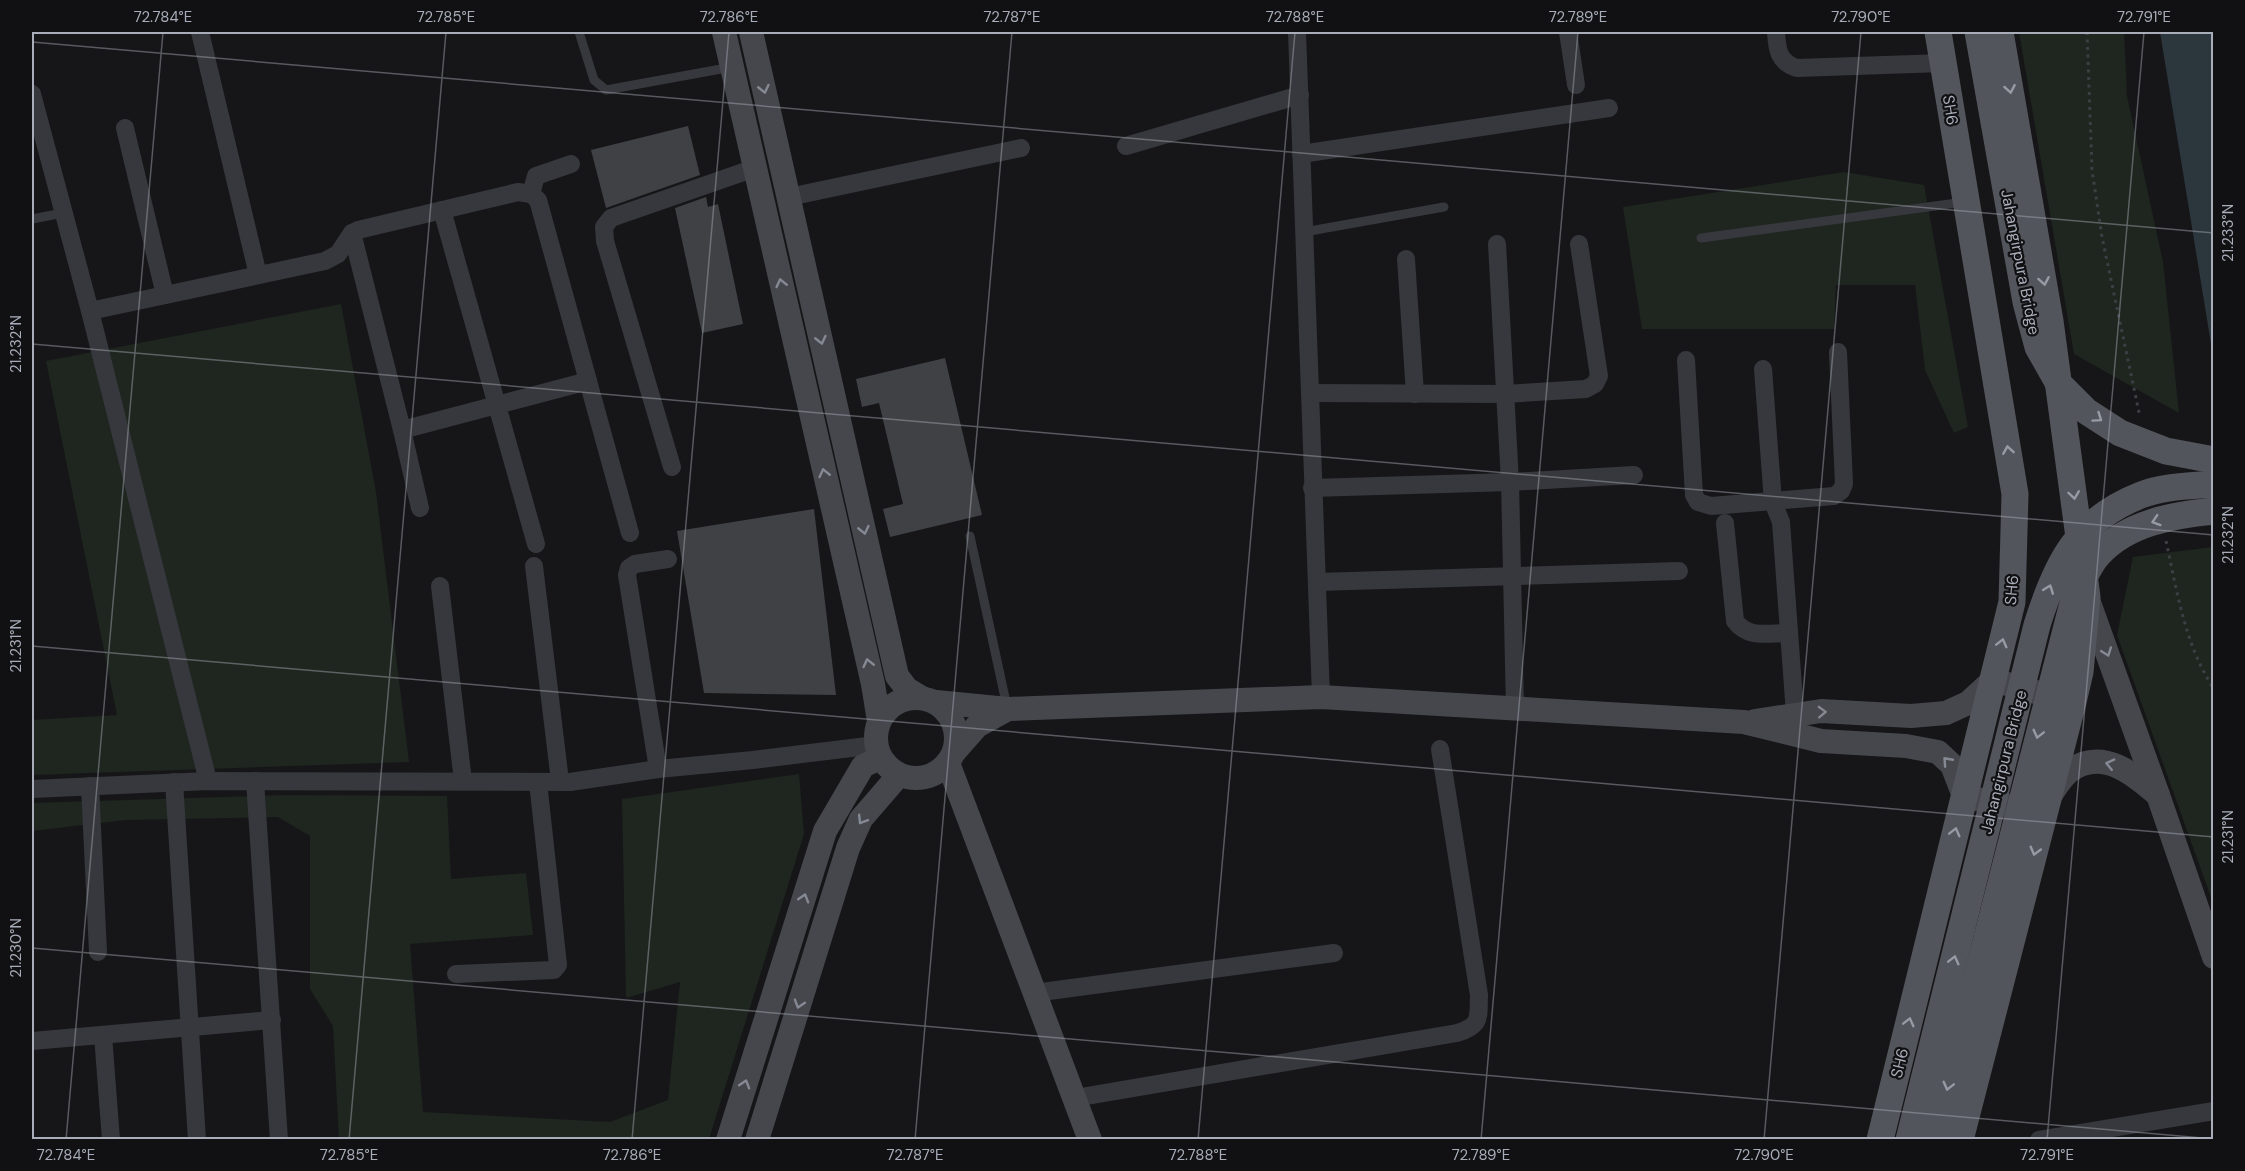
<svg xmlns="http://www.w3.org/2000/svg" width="2245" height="1171" font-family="'DM Sans',sans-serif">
  <rect width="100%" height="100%" fill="#161618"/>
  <g fill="#1e261f">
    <polygon points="2019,32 2124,32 2127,96 2163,262 2179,413 2074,354"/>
    <polygon points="1844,172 1924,185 1968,427 1954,433 1925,370 1915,285 1836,285 1834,329 1642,329 1623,207"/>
    <polygon points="341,304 376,492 409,762 32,775 32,720 117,715 46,361"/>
    <polygon points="2213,547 2214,547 2213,903 2117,635 2133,557"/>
    <polygon points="799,774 804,834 709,1139 339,1140 333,1026 310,989 310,836 278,817 126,820 32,831 32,803 285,795 447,796 451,879 526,873 533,935 410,944 423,1112 610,1122 668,1100 680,982 626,998 622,799"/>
  </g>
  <polygon fill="#2c363d" points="2160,32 2213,32 2213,356"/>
  <g fill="#404145">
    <polygon points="688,126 700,175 606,208 591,150"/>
    <polygon points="706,197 708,207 718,204 743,324 702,333 675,208"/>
    <polygon points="945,358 982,515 890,537 883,509 903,504 879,403 862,407 856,379"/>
    <polygon points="814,509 836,695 704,693 677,531"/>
  </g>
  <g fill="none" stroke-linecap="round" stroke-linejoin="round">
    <g stroke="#3d3f44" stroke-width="3" stroke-dasharray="3 4.5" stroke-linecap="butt">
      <polyline points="2087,32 2092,170 2102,237 2140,417"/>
      <path d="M2166,541C2177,591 2185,646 2214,689"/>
    </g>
    <g stroke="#37383d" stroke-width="9">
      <polyline points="579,32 594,80 606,90 732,67"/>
      <polyline points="32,219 63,213"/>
      <polyline points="1304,232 1444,207"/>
      <polyline points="1701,238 1964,202"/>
      <polyline points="970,536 1007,707"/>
    </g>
    <g stroke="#37383d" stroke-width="18">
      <polyline points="200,32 258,275"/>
      <polyline points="1297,32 1321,697"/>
      <polyline points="1568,32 1576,85"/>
      <path d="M1776,32C1777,49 1778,62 1797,68L1943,63"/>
      <polyline points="32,94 90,311 208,781"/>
      <polyline points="125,128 165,295"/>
      <polyline points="1126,146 1300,95"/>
      <polyline points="1301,154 1609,108"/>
      <polyline points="531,194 536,176 571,164"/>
      <polyline points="789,197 1021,148"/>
      <polyline points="442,210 536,544"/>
      <polyline points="352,233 402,430 420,508"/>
      <polyline points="1497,244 1510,482 1515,709"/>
      <polyline points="1406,259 1415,394"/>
      <polyline points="90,311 325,261 338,254 352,233 358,230 518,192 531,194 538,200 630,533"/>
      <polyline points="1686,360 1694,495 1698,502 1711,506 1834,496 1841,491 1844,484 1838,352"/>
      <polyline points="1763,369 1773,502 1781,522 1795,714"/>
      <polyline points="1310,393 1505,394 1586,389 1595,384 1599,376 1579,244"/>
      <polyline points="402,430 588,381"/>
      <polyline points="672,467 605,241 604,227 611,218 755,168"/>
      <polyline points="1312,488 1510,482 1634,475"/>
      <path d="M1725,523L1735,621C1748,639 1768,633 1789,633"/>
      <polyline points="534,566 560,781"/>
      <polyline points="1317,582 1679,571"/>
      <polyline points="440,586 463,781"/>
      <polyline points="658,769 627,575 629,568 635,564 668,559"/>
      <polyline points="255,781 279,1140"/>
      <polyline points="174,782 197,1140"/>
      <polyline points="90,786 98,952"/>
      <polyline points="32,789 208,781 570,782 658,769 753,760 876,745"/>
      <polyline points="456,974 554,970 558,965 538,782"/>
      <polyline points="1034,993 1334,953"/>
      <polyline points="103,1035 111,1140"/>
      <polyline points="32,1041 272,1020"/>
      <path d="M1075,1098L1457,1033C1482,1025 1478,1018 1479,995L1440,749"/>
      <polyline points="2039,1140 2214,1111"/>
    </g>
    <g stroke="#45474d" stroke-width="24">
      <polyline points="724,32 873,684 879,721"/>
      <polyline points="751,32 897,676 907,689 922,698"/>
      <polyline points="2087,597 2158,795 2214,957"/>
      <circle cx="916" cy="738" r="40"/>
      <polyline points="936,702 1008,709 1321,697 1744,722 1821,741 1906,746 1938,752 1952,765 1964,796 2012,807"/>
      <polyline points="1755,721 1821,711 1911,716 1946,713 1968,703 1993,680 2068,701"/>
      <polyline points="955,751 977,726 1008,709"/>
      <polyline points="948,763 1090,1140"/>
      <path d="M2050,796C2056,787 2062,776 2071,770C2103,748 2134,774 2158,795"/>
      <polyline points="728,1140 825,831 863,766 880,758"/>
      <polyline points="757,1140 848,848 861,819 899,775"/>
    </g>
    <g stroke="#53555c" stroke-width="27">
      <polyline points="1880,1140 2012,602 2015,494 1938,32"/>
      <polyline points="1960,1140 2073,702 2080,672 2087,597 2050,321 2000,32"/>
    </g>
    <g stroke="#53555c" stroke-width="27">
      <polyline points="1978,32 2026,302 2038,347 2059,384 2086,411 2120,433 2166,451 2214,460"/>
      <path d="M1909,1140L2037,625C2056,564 2077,520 2141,495C2163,486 2190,486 2214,484"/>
      <path d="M1935,1140L2075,595C2082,582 2089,565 2098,555C2127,523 2173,515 2214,511"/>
    </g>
  </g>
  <defs><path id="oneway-chevron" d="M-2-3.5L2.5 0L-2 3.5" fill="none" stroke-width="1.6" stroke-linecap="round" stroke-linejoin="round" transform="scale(1.5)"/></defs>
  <g stroke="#858993">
    <use href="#oneway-chevron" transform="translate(764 89) rotate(77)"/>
    <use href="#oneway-chevron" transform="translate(781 283) rotate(-103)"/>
    <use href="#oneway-chevron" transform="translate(821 340) rotate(77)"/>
    <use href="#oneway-chevron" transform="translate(824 473) rotate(-103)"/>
    <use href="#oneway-chevron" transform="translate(864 530) rotate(77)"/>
    <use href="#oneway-chevron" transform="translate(2107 652) rotate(70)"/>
    <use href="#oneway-chevron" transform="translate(868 663) rotate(-103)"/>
    <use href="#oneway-chevron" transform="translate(1822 712) rotate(-2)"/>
    <use href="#oneway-chevron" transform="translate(1947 761) rotate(-132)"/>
    <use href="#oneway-chevron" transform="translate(2110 764) rotate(-167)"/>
    <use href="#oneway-chevron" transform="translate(862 820) rotate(122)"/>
    <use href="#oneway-chevron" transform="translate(804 898) rotate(-73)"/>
    <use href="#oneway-chevron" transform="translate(799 1004) rotate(107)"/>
    <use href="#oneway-chevron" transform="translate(745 1084) rotate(-73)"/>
  </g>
  <g stroke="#979ba6">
    <use href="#oneway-chevron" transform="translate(2010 89) rotate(80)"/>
    <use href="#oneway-chevron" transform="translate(2044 281) rotate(80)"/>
    <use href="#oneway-chevron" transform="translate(2098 418) rotate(34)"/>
    <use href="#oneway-chevron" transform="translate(2008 450) rotate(-99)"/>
    <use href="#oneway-chevron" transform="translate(2074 495) rotate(82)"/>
    <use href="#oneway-chevron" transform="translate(2156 521) rotate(162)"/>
    <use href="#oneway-chevron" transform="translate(2049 589) rotate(-69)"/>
    <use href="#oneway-chevron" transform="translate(2002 643) rotate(-76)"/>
    <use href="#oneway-chevron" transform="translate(2038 734) rotate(104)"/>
    <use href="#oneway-chevron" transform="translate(1955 832) rotate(-76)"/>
    <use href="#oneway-chevron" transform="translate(2035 851) rotate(105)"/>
    <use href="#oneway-chevron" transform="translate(1954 960) rotate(-76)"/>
    <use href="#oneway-chevron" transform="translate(1909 1022) rotate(-76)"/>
    <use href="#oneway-chevron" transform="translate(1948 1086) rotate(104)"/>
  </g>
  <path fill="none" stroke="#a8adb9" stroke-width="1.5" stroke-opacity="0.45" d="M32,42L2214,233M32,344L2214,535M32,646L2214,837M32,948L2214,1139M66,1140L163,32M349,1140L446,32M632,1140L729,32M915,1140L1012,32M1198,1140L1295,32M1481,1140L1578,32M1764,1140L1861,32M2047,1140L2144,32"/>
  <g text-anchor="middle" stroke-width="4.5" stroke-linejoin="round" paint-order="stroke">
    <g font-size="16" fill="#a8adb9" stroke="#111113">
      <text transform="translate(1951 110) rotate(81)" y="6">SH6</text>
      <text transform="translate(2021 262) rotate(79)" y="6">Jahangirpura Bridge</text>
      <text transform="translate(2011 590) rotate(-85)" y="6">SH6</text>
      <text transform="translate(2003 762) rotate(-76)" y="6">Jahangirpura Bridge</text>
      <text transform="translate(1899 1063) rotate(-76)" y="6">SH6</text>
    </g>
  </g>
  <rect width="2245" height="1171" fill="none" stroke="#111113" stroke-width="66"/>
  <rect x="33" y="33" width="2179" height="1105" fill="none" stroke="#a8adb9" stroke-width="2"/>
  <g font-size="15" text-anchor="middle" fill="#a8adb9">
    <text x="163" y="22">72.784°E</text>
    <text x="446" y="22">72.785°E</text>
    <text x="729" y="22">72.786°E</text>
    <text x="1012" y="22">72.787°E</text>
    <text x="1295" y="22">72.788°E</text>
    <text x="1578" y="22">72.789°E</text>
    <text x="1861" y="22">72.790°E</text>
    <text x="2144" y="22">72.791°E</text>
    <text transform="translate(2228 233) rotate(-90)" y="5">21.233°N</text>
    <text transform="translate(16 344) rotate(-90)" y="5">21.232°N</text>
    <text transform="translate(2228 535) rotate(-90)" y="5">21.232°N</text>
    <text transform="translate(16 646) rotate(-90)" y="5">21.231°N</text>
    <text transform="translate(2228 837) rotate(-90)" y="5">21.231°N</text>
    <text transform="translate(16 948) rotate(-90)" y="5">21.230°N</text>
    <text x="66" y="1160">72.784°E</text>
    <text x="349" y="1160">72.785°E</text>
    <text x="632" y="1160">72.786°E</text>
    <text x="915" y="1160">72.787°E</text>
    <text x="1198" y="1160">72.788°E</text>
    <text x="1481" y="1160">72.789°E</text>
    <text x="1764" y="1160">72.790°E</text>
    <text x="2047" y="1160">72.791°E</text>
  </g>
</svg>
